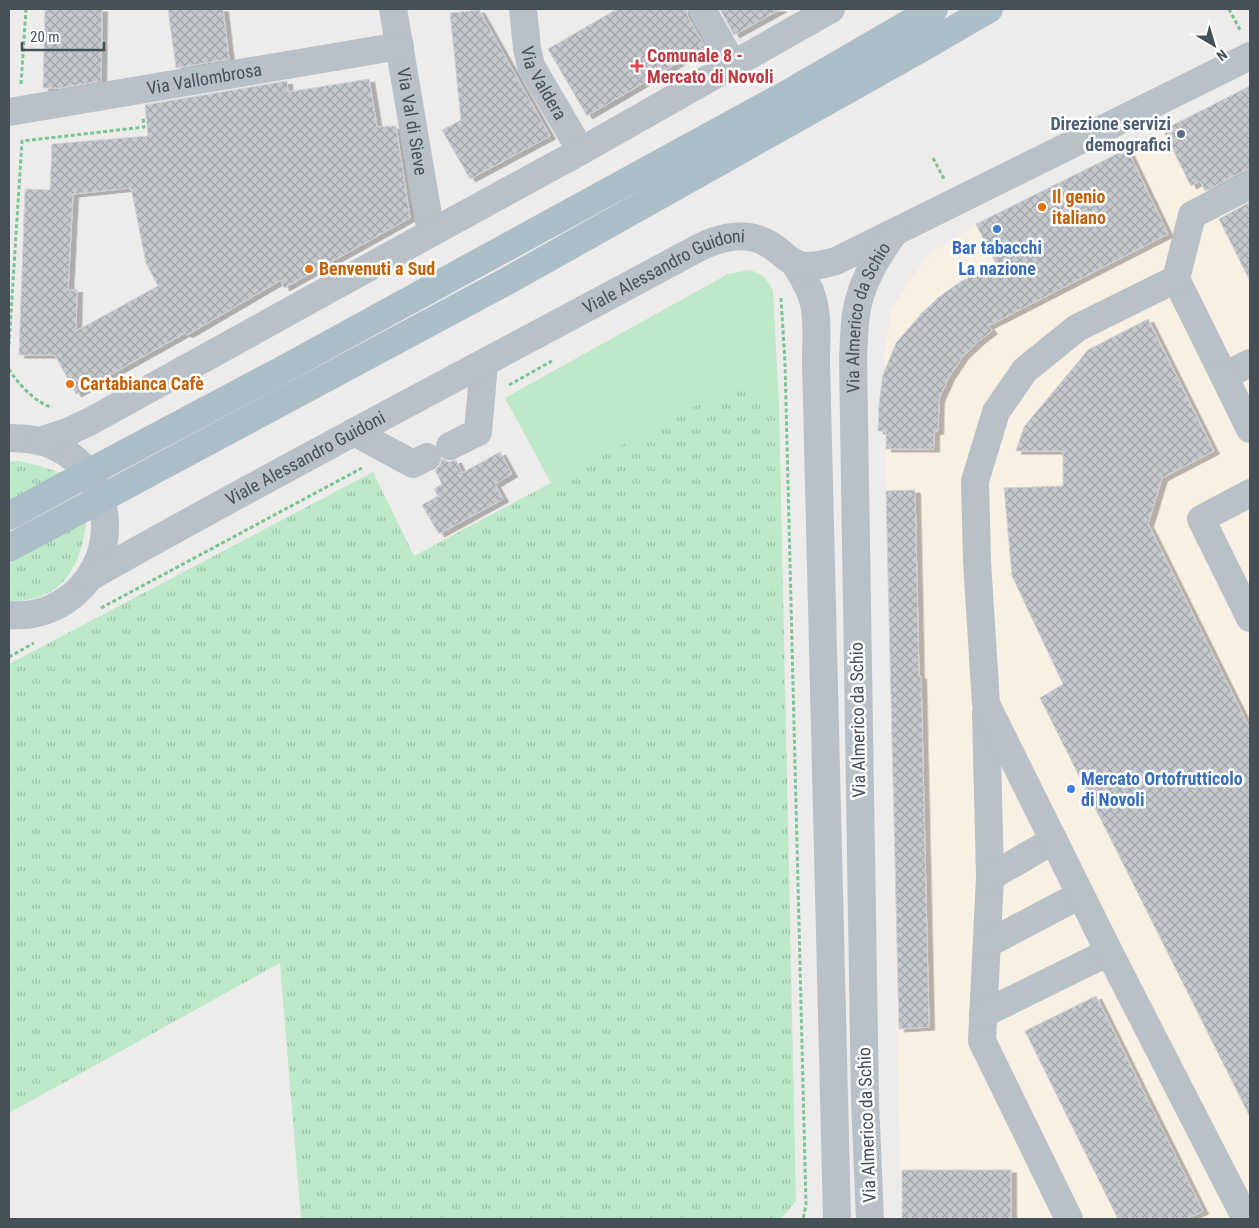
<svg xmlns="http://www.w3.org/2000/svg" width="1259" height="1228" font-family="'Roboto Condensed',sans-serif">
  <defs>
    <pattern id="grass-tufts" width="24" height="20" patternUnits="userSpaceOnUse" patternTransform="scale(1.25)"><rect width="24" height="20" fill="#bce9c8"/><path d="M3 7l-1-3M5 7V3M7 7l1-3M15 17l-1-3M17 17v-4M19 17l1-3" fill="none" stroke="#9bbfa5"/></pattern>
    <pattern id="building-cross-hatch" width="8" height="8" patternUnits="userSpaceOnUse" patternTransform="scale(1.25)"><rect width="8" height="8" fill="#c5c9ce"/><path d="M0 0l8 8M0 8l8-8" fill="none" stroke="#a2a6aa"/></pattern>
    <filter id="shadow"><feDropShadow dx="5.5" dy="3" stdDeviation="0" flood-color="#0004"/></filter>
  </defs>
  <rect width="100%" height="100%" fill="#eeebeb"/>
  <polygon fill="#f9f0e4" points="1250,86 1250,1219 901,1219 884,358 891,312 908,283 930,254 976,224"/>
  <g fill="url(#grass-tufts)">
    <polygon points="741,381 779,404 796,1201 781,1219 301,1219 280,963 9,1113 9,664 373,472 414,556"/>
    <polygon points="19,461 40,466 61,473 9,500 9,462"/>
    <path d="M86,522C83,552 71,587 39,597C30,600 19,601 9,602V564Z"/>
  </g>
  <path fill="#bce9c8" d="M749,270C763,274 766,278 773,291L779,404L741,381L551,483L505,398L728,274Z"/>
  <g fill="url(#building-cross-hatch)" stroke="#cfd2d6" fill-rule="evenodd" filter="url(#shadow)">
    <polygon points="45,9 102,9 101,81 60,88 43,88"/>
    <polygon points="168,9 223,9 229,59 176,68"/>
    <polygon points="617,9 686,9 688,17 705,47 587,116 548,49"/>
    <polygon points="720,9 781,9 734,35"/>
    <polygon points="479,10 550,136 470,179 442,130 461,120 450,13"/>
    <path d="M369,79L377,127L396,126L410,218L284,288L281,280L187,335L185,333L76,394L55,355H19L25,189L50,190L52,144L148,136L145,105L287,81L288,92ZM131,188L146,263L158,286L76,331L77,289L68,291L73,194Z"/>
    <polygon points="1250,86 1250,169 1243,171 1205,191 1200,181 1191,186 1163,130"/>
    <polygon points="1127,149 1168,234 988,326 992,331 980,340 963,356 949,377 939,399 938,431 934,432 934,449 886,449 886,431 878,431 879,404 883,375 896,343 922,313 939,297 960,282 996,264 976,224"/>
    <polygon points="1250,202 1250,281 1219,219"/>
    <polygon points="1148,319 1214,451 1162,478 1148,524 1250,729 1250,1117 1040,698 1063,684 1012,576 1004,488 1063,486 1063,451 1016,451 1024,427 1088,350"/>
    <polygon points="500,452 512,474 495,484 503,499 439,534 422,505 438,496 434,489 442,484 435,470 440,465 442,459 449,462 456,460 462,473"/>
    <polygon points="915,490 919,676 921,676 929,1027 899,1029 886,491"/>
    <polygon points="1096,996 1203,1211 1186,1219 1118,1219 1025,1031"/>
    <rect x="902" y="1170" width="109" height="49"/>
  </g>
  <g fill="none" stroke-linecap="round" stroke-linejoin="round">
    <g stroke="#77c494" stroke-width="3" stroke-dasharray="4 2.5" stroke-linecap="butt">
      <polyline points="1229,9 1240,30"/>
      <polyline points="21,84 26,9"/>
      <polyline points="933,158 944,179"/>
      <polyline points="781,298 785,363 806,1205 803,1219"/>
      <polyline points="9,345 22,141 144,127 143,118"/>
      <path d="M9,369C16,382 38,405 52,407"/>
      <polyline points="509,385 552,361"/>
      <polyline points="101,608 362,468"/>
      <polyline points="9,657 34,643"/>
    </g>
    <g stroke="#b7c1c7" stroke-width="28">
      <path id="s1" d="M393,9L431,233"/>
      <path id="s2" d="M523,9L527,48L531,66L581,151"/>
      <polyline points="702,9 733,65"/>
      <path id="s3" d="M9,112L400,46"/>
      <path d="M795,264C801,273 806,282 810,291C819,313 816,339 816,362L837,1219"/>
      <polyline points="1176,279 1224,376 1250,363"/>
      <polyline points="1224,376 1250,429"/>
      <polyline points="354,432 413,464 427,457"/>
      <path d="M9,438C24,438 39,439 54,446C114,473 122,554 73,595C55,610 32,617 9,615"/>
      <polyline points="40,441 70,431 91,421 431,233 581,151 831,9"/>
      <polyline points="450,446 478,432 484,364"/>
      <polyline points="1250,493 1201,519 1250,618"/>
      <path id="s4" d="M90,577C291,463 497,357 700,247C722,237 744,231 767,243C777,248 785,258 795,263C807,270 823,264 836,261L1250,56"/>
      <polyline points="986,713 990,877 982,1041 1069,1219"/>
      <polyline points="990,877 1054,840"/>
      <polyline points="987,944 1080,895"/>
      <polyline points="983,1014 1109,952"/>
      <path id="s5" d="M870,1219L865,1101L853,357C854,343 854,328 856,314C860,285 877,256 894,233"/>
      <polyline points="1246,1219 1109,952 986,704 977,561 975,481 996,412 1025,370 1077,328 1176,279 1192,215 1250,185"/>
    </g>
    <g stroke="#acbec8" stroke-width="28">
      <polyline points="9,516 88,473 282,370 787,94 934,9"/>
      <polyline points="9,548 509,280 920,49 989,9"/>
    </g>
  </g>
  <path fill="#e0444e" stroke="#fff" stroke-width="2" d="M634.5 58.5h5v5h5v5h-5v5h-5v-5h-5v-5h5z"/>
  <circle fill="#5c6f8a" stroke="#fff" stroke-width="2" cx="1181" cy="134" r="5"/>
  <g fill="#e8710a" stroke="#fff" stroke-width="2">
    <circle cx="1042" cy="207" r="5"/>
    <circle cx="309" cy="269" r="5"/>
    <circle cx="70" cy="384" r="5"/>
  </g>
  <g fill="#3f7fe0" stroke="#fff" stroke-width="2">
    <circle cx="997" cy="229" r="5"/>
    <circle cx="1071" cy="789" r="5"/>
  </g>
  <g text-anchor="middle" stroke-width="5" stroke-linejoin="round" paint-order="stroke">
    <g font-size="18" font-weight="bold" fill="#be3a42" stroke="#fff" text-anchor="start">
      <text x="647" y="62">Comunale 8 -<tspan x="647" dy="21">Mercato di Novoli</tspan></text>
    </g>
    <g font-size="18" fill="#455057" stroke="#fff">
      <text dy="6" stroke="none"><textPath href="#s3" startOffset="198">Via Vallombrosa</textPath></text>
      <text dy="6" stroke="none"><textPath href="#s2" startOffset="78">Via Valdera</textPath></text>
      <text dy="6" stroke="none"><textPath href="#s1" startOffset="114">Via Val di Sieve</textPath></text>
      <text dy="6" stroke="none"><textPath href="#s4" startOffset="651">Viale Alessandro Guidoni</textPath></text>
      <text dy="6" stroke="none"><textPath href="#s5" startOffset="904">Via Almerico da Schio</textPath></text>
      <text dy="6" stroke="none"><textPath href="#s4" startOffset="246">Viale Alessandro Guidoni</textPath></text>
      <text transform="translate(858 720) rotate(-91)" y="6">Via Almerico da Schio</text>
      <text transform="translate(867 1125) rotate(-92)" y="6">Via Almerico da Schio</text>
    </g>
    <g font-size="18" font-weight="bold" fill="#4e5e75" stroke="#fff" text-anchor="end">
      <text x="1171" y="130">Direzione servizi<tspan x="1171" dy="21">demografici</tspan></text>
    </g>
    <g font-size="18" font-weight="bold" fill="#c56008" stroke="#fff" text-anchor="start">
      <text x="1052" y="203">Il genio<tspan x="1052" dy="21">italiano</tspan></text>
      <text x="319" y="275">Benvenuti a Sud</text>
      <text x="80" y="390">Cartabianca Cafè</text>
    </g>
    <g font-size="18" font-weight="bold" fill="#366cbe" stroke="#fff">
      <text x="997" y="254">Bar tabacchi<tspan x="997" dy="21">La nazione</tspan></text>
      <text x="1081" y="785" text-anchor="start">Mercato Ortofrutticolo<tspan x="1081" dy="21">di Novoli</tspan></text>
    </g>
  </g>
  <rect width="1259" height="1228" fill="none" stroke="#455057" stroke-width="20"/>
  <g transform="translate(1214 45) rotate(142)" stroke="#ffffff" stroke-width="4" paint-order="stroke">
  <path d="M0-4L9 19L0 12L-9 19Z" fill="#455057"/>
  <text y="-8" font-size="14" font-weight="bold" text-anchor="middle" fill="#455057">N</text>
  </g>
  <path d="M22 42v8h82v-8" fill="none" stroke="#455057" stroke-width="2.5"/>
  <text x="30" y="42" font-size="15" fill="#455057" stroke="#ffffff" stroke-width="4" paint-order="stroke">20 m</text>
</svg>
